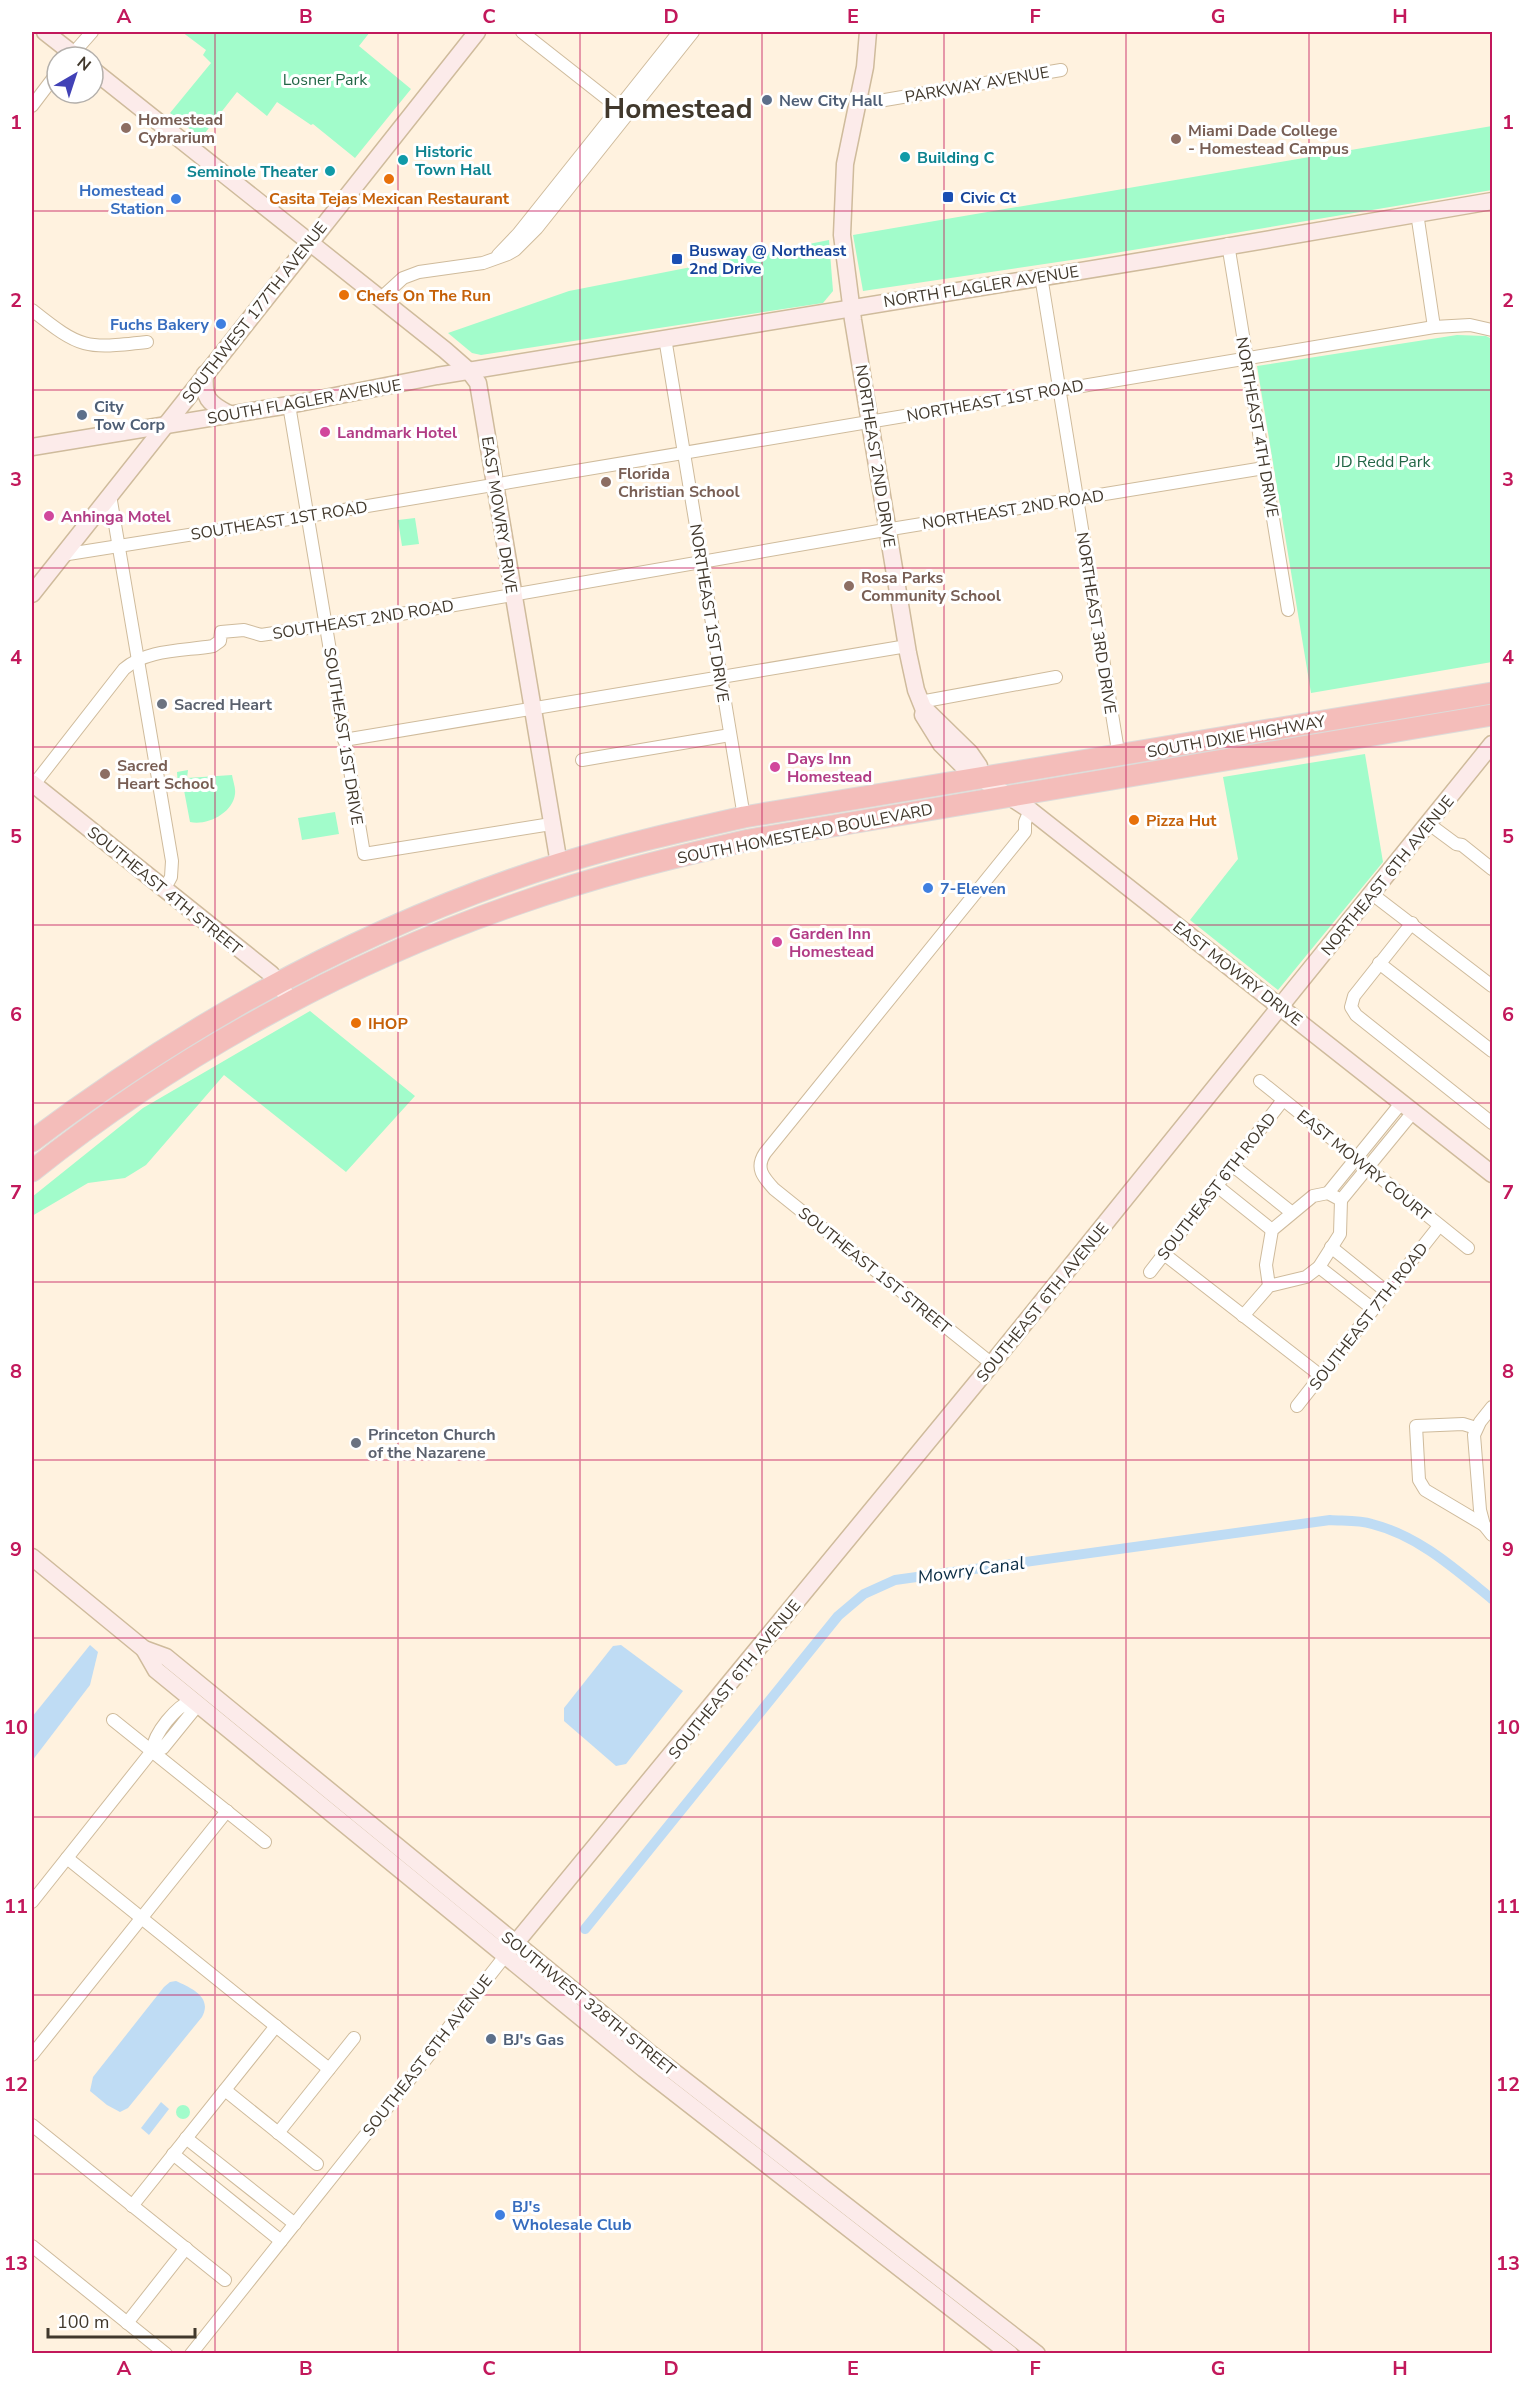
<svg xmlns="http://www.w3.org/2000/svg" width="1524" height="2385" font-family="'Nunito Sans',sans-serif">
  <rect width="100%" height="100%" fill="#fff2df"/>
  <g fill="#a2fccb">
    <polygon points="182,32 370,32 359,46 411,89 355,158 313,124 311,125 277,102 267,116 237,92 201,138 170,113 211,63 203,55 206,50"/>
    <polygon points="1492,126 1492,190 1085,258 863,291 853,235"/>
    <polygon points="829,240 833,291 823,303 481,355 472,353 448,333 569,291"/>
    <polygon points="1457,335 1486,336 1492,339 1492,662 1311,693 1257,366"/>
    <polygon points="415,518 419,544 402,546 398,520"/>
    <polygon points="1365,754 1383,862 1278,990 1190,920 1238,859 1223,777"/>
    <path d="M188,770L187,778L232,775C233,781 236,789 235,794C233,813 207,826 190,822L183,785L179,786L178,788L177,772Z"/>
    <polygon points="335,812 339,834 302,840 298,818"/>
    <polygon points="310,1011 415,1096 346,1172 224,1075 146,1165 125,1178 88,1183 32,1216 32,1197 143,1108"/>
    <circle cx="183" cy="2112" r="7"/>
  </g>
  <g fill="#bfdcf4">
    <polygon points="90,1645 98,1652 90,1685 32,1761 32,1717"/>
    <polygon points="621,1645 683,1691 626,1764 616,1766 564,1721 564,1708 613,1646"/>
    <path d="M176,1981C191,1988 213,1997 202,2017L128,2108L120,2112L107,2105L90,2091L93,2077L164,1987L170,1982Z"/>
    <polygon points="161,2102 169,2109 149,2135 141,2128"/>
  </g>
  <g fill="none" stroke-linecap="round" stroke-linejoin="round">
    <path stroke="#bfdcf4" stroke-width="10" d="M585,1929L838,1616L864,1594L895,1580L1330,1520C1343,1521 1359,1520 1372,1524C1419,1536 1455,1569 1492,1599"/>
    <defs>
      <g id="street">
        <polyline points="522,32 625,113"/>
        <polyline points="70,57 92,32"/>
        <polyline points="857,101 873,102 1061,70"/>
        <polyline points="32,106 57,73"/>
        <polyline points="1417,213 1434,327"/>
        <polyline points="1228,244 1288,610"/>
        <polyline points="498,255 518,234 679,32"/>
        <polyline points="1041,276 1119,757"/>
        <polyline points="380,299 403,278 419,272 483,263 508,254 515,250 537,228 693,32"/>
        <path d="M32,310C81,349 85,349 147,342"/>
        <polyline points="665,338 744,817"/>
        <polyline points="289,405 364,854 551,824"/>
        <polyline points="110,495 172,861 171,877 164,890"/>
        <polyline points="62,555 308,516 1434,327 1470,325 1492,330"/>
        <polyline points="920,702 1056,677"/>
        <polyline points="344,740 907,646"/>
        <polyline points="582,760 730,735"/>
        <path d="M32,787L124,669C147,649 184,651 213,646L220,641L221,632L244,630L261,635L420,611L879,531L1264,468"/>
        <polyline points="1429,824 1456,844 1462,845 1492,869"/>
        <polyline points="1372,894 1492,986"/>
        <polyline points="1412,923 1354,996 1351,1007 1356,1015 1492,1123"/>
        <polyline points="1379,963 1492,1051"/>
        <polyline points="1260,1081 1468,1248"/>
        <polyline points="1232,1165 1291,1212"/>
        <polyline points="1217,1186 1272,1230"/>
        <polyline points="1328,1193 1402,1102"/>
        <polyline points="1341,1200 1414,1111"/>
        <polyline points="1331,1247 1387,1292"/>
        <polyline points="1164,1254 1321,1376"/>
        <polyline points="1319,1267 1373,1309"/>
        <polyline points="1150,1272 1283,1100"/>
        <polyline points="1243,1316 1269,1286 1306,1277 1319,1267 1340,1234 1341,1200 1328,1193 1313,1196 1272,1230 1266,1265 1269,1286"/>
        <path d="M992,1364L774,1189C763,1177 755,1168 765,1153L1025,832V822L1030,810"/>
        <polyline points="1297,1406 1439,1226"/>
        <polyline points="1492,1407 1480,1422 1474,1435 1480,1510 1484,1525 1492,1535"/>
        <polyline points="1476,1428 1463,1424 1416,1426 1419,1480 1425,1490 1484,1525"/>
        <polyline points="113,1720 265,1842"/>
        <polyline points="67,1858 329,2069"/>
        <path d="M32,1902L152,1751C154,1733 176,1706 193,1700V1711L163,1748L152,1751"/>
        <polyline points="32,2055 227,1811"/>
        <polyline points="225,2090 317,2164"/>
        <polyline points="32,2125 225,2280"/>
        <polyline points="278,2133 354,2038"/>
        <polyline points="186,2138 295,2224"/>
        <polyline points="173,2154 281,2241"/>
        <polyline points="132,2206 276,2026"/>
        <polyline points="32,2246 166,2354"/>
        <polyline points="127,2323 186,2248"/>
        <polyline points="191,2354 430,2054 449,2027 505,1956"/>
      </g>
      <g id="secondary">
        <polyline points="45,32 77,57"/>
        <polyline points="868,32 865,67 845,164 842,235 853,320 908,653 916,690 924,710 923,715 941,744 965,768 1030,810 1492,1174"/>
        <polyline points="93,70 445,350 469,371 478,383 559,864"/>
        <path d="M205,374C203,398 208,403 229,414"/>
        <polyline points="32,447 289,405 437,376 1160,258 1492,201"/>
        <polyline points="32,594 477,32"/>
        <polyline points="927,711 970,753 979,766 980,778"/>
        <polyline points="32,783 271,974 278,982 291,1003"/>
        <polyline points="32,1557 144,1649 166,1657 651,2054 1037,2354"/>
        <polyline points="144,1649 156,1670 644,2069 1010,2354"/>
        <polyline points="505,1956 986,1371 1492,744"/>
      </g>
      <g id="highway">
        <path d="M32,1141C192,1021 368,924 559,864C620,845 682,831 744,817L1492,693"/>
        <path d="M32,1171C176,1056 343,964 517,904C593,877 670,858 749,840L1492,715"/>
      </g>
    </defs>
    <use href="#street" stroke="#cfbb9c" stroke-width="14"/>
    <use href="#secondary" stroke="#cfbb9c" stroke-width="19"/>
    <use href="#highway" stroke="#dddbd9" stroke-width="23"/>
    <use href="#street" stroke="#fff" stroke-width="12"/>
    <use href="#secondary" stroke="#fcebea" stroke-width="16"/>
    <use href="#highway" stroke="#f4bdba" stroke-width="21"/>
  </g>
  <path fill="none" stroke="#c2185b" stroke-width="1.5" stroke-opacity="0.55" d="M215,32V2354M398,32V2354M580,32V2354M762,32V2354M944,32V2354M1126,32V2354M1309,32V2354M32,211H1492M32,390H1492M32,568H1492M32,747H1492M32,925H1492M32,1103H1492M32,1282H1492M32,1460H1492M32,1638H1492M32,1817H1492M32,1995H1492M32,2174H1492"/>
  <g fill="#5c6f8a" stroke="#fff" stroke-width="2">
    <circle cx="767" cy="100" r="6"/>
    <circle cx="82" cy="415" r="6"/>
    <circle cx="491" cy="2039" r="6"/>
  </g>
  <g fill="#8d6e63" stroke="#fff" stroke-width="2">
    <circle cx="126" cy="128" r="6"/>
    <circle cx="1176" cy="139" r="6"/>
    <circle cx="606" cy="482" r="6"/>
    <circle cx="849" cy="586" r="6"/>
    <circle cx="105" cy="774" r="6"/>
  </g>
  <g fill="#0f9aa8" stroke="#fff" stroke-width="2">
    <circle cx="905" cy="157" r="6"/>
    <circle cx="403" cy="160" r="6"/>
    <circle cx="330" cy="171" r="6"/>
  </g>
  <g fill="#e8710a" stroke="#fff" stroke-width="2">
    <circle cx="389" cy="179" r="6"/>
    <circle cx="344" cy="295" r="6"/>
    <circle cx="1134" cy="820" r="6"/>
    <circle cx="356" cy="1023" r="6"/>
  </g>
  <g fill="#1a4fb4" stroke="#fff" stroke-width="2">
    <rect x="942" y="191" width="12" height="12" rx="3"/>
    <rect x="671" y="253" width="12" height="12" rx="3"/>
  </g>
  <g fill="#3f7fe0" stroke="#fff" stroke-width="2">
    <circle cx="176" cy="199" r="6"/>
    <circle cx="221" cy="324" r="6"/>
    <circle cx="928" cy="888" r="6"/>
    <circle cx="500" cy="2215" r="6"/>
  </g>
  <g fill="#d1479c" stroke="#fff" stroke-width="2">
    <circle cx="325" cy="432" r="6"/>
    <circle cx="49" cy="516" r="6"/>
    <circle cx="775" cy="767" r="6"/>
    <circle cx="777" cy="942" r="6"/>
  </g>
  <g fill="#6b7280" stroke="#fff" stroke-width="2">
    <circle cx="162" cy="704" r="6"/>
    <circle cx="356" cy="1443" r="6"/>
  </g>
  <g text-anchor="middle" stroke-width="6" stroke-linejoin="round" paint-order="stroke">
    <g font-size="16" fill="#226646" stroke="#fff">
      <text x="325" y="85">Losner Park</text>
      <text x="1383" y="467">JD Redd Park</text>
    </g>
    <g font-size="16" fill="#41382c" stroke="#fff">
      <text transform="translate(977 84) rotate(-10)" y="6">PARKWAY AVENUE</text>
      <text transform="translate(981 286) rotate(-9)" y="6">NORTH FLAGLER AVENUE</text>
      <text transform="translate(254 312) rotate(-52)" y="6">SOUTHWEST 177TH AVENUE</text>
      <text transform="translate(995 400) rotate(-10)" y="6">NORTHEAST 1ST ROAD</text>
      <text transform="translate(304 401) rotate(-10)" y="6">SOUTH FLAGLER AVENUE</text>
      <text transform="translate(1258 427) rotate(80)" y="6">NORTHEAST 4TH DRIVE</text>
      <text transform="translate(876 456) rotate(81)" y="6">NORTHEAST 2ND DRIVE</text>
      <text transform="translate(1013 509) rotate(-9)" y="6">NORTHEAST 2ND ROAD</text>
      <text transform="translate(500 515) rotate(81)" y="6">EAST MOWRY DRIVE</text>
      <text transform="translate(279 520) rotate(-9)" y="6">SOUTHEAST 1ST ROAD</text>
      <text transform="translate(710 613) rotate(81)" y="6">NORTHEAST 1ST DRIVE</text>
      <text transform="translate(363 619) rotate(-9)" y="6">SOUTHEAST 2ND ROAD</text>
      <text transform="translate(1097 623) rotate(81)" y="6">NORTHEAST 3RD DRIVE</text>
      <text transform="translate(344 736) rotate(81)" y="6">SOUTHEAST 1ST DRIVE</text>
      <text transform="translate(1236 736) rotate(-10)" y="6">SOUTH DIXIE HIGHWAY</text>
      <text transform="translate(805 833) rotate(-11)" y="6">SOUTH HOMESTEAD BOULEVARD</text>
      <text transform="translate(1387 875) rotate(-51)" y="6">NORTHEAST 6TH AVENUE</text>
      <text transform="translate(165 890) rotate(39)" y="6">SOUTHEAST 4TH STREET</text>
      <text transform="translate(1238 973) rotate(38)" y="6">EAST MOWRY DRIVE</text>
      <text transform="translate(1364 1165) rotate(39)" y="6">EAST MOWRY COURT</text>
      <text transform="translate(1216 1186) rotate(-52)" y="6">SOUTHEAST 6TH ROAD</text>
      <text transform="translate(875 1270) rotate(39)" y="6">SOUTHEAST 1ST STREET</text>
      <text transform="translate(1042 1302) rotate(-51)" y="6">SOUTHEAST 6TH AVENUE</text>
      <text transform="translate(1368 1316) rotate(-52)" y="6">SOUTHEAST 7TH ROAD</text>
      <text transform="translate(734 1679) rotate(-51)" y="6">SOUTHEAST 6TH AVENUE</text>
      <text transform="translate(589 2003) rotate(39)" y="6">SOUTHWEST 328TH STREET</text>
      <text transform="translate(427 2055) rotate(-52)" y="6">SOUTHEAST 6TH AVENUE</text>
    </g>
    <g font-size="16" font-weight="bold" fill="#4e5e75" stroke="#fff" text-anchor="start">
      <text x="779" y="106">New City Hall</text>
      <text x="94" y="412">City<tspan x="94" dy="18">Tow Corp</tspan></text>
      <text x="503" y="2045">BJ's Gas</text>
    </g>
    <g font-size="16" font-weight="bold" fill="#785e54" stroke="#fff" text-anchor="start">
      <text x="138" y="125">Homestead<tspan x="138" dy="18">Cybrarium</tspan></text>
      <text x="1188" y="136">Miami Dade College<tspan x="1188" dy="18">- Homestead Campus</tspan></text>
      <text x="618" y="479">Florida<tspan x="618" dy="18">Christian School</tspan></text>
      <text x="861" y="583">Rosa Parks<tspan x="861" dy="18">Community School</tspan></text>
      <text x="117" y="771">Sacred<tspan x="117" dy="18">Heart School</tspan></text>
    </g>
    <g font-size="16" font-weight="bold" fill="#0d838f" stroke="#fff" text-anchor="start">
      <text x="415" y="157">Historic<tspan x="415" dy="18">Town Hall</tspan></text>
      <text x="917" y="163">Building C</text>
      <text x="318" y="177" text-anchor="end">Seminole Theater</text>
    </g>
    <g font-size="16" font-weight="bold" fill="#366cbe" stroke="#fff" text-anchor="end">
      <text x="164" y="196">Homestead<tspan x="164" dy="18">Station</tspan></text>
      <text x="209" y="330">Fuchs Bakery</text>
      <text x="940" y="894" text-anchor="start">7-Eleven</text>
      <text x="512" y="2212" text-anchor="start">BJ's<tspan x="512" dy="18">Wholesale Club</tspan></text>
    </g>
    <g font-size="16" font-weight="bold" fill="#164399" stroke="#fff" text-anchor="start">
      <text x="960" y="203">Civic Ct</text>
      <text x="689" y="256">Busway @ Northeast<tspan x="689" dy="18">2nd Drive</tspan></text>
    </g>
    <g font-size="16" font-weight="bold" fill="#c56008" stroke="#fff" text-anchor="start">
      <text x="389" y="204" text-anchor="middle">Casita Tejas Mexican Restaurant</text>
      <text x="356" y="301">Chefs On The Run</text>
      <text x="1146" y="826">Pizza Hut</text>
      <text x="368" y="1029">IHOP</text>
    </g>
    <g font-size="16" font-weight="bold" fill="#b23c85" stroke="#fff" text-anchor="start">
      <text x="337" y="438">Landmark Hotel</text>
      <text x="61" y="522">Anhinga Motel</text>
      <text x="787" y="764">Days Inn<tspan x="787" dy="18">Homestead</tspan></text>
      <text x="789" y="939">Garden Inn<tspan x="789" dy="18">Homestead</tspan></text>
    </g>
    <g font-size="16" font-weight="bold" fill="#5b616d" stroke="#fff" text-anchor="start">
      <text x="174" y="710">Sacred Heart</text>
      <text x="368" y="1440">Princeton Church<tspan x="368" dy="18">of the Nazarene</tspan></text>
    </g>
    <g font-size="18" font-style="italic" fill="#0a2c44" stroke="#fff">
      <text transform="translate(971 1570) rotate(-8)" y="6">Mowry Canal</text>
    </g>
    <g font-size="28" font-weight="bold" fill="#41382c" stroke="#fff">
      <text x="678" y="118">Homestead</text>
    </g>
  </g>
  <rect width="1524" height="2385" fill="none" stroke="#ffffff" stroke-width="66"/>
  <g transform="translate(75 75) rotate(39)"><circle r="28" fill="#ffffff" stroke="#b3afab" stroke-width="1.5"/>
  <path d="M0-4.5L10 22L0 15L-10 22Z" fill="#4141b6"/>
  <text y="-9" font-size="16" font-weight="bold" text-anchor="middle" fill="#41382c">N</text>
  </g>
  <path d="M48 2328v9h147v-9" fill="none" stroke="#41382c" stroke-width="3"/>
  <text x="57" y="2328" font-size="18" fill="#41382c" stroke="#ffffff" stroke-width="4.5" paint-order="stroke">100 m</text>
  <rect x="33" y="33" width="1458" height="2319" fill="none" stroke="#c2185b" stroke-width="2"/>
  <g font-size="20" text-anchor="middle" font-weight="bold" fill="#c2185b">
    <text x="124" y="23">A</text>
    <text x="306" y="23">B</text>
    <text x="489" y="23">C</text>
    <text x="671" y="23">D</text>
    <text x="853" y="23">E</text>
    <text x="1035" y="23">F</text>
    <text x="1218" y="23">G</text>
    <text x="1400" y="23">H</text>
    <text x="16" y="129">1</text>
    <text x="1508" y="129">1</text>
    <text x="16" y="307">2</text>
    <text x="1508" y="307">2</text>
    <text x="16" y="486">3</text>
    <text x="1508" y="486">3</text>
    <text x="16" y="664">4</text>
    <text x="1508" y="664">4</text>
    <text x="16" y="843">5</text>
    <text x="1508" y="843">5</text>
    <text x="16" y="1021">6</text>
    <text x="1508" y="1021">6</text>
    <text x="16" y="1199">7</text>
    <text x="1508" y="1199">7</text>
    <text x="16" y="1378">8</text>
    <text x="1508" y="1378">8</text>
    <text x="16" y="1556">9</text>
    <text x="1508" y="1556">9</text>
    <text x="16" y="1734">10</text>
    <text x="1508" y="1734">10</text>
    <text x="16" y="1913">11</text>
    <text x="1508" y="1913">11</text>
    <text x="16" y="2091">12</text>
    <text x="1508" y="2091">12</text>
    <text x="16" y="2270">13</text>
    <text x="1508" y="2270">13</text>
    <text x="124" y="2375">A</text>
    <text x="306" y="2375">B</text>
    <text x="489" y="2375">C</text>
    <text x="671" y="2375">D</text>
    <text x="853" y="2375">E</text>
    <text x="1035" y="2375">F</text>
    <text x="1218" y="2375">G</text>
    <text x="1400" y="2375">H</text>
  </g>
</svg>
